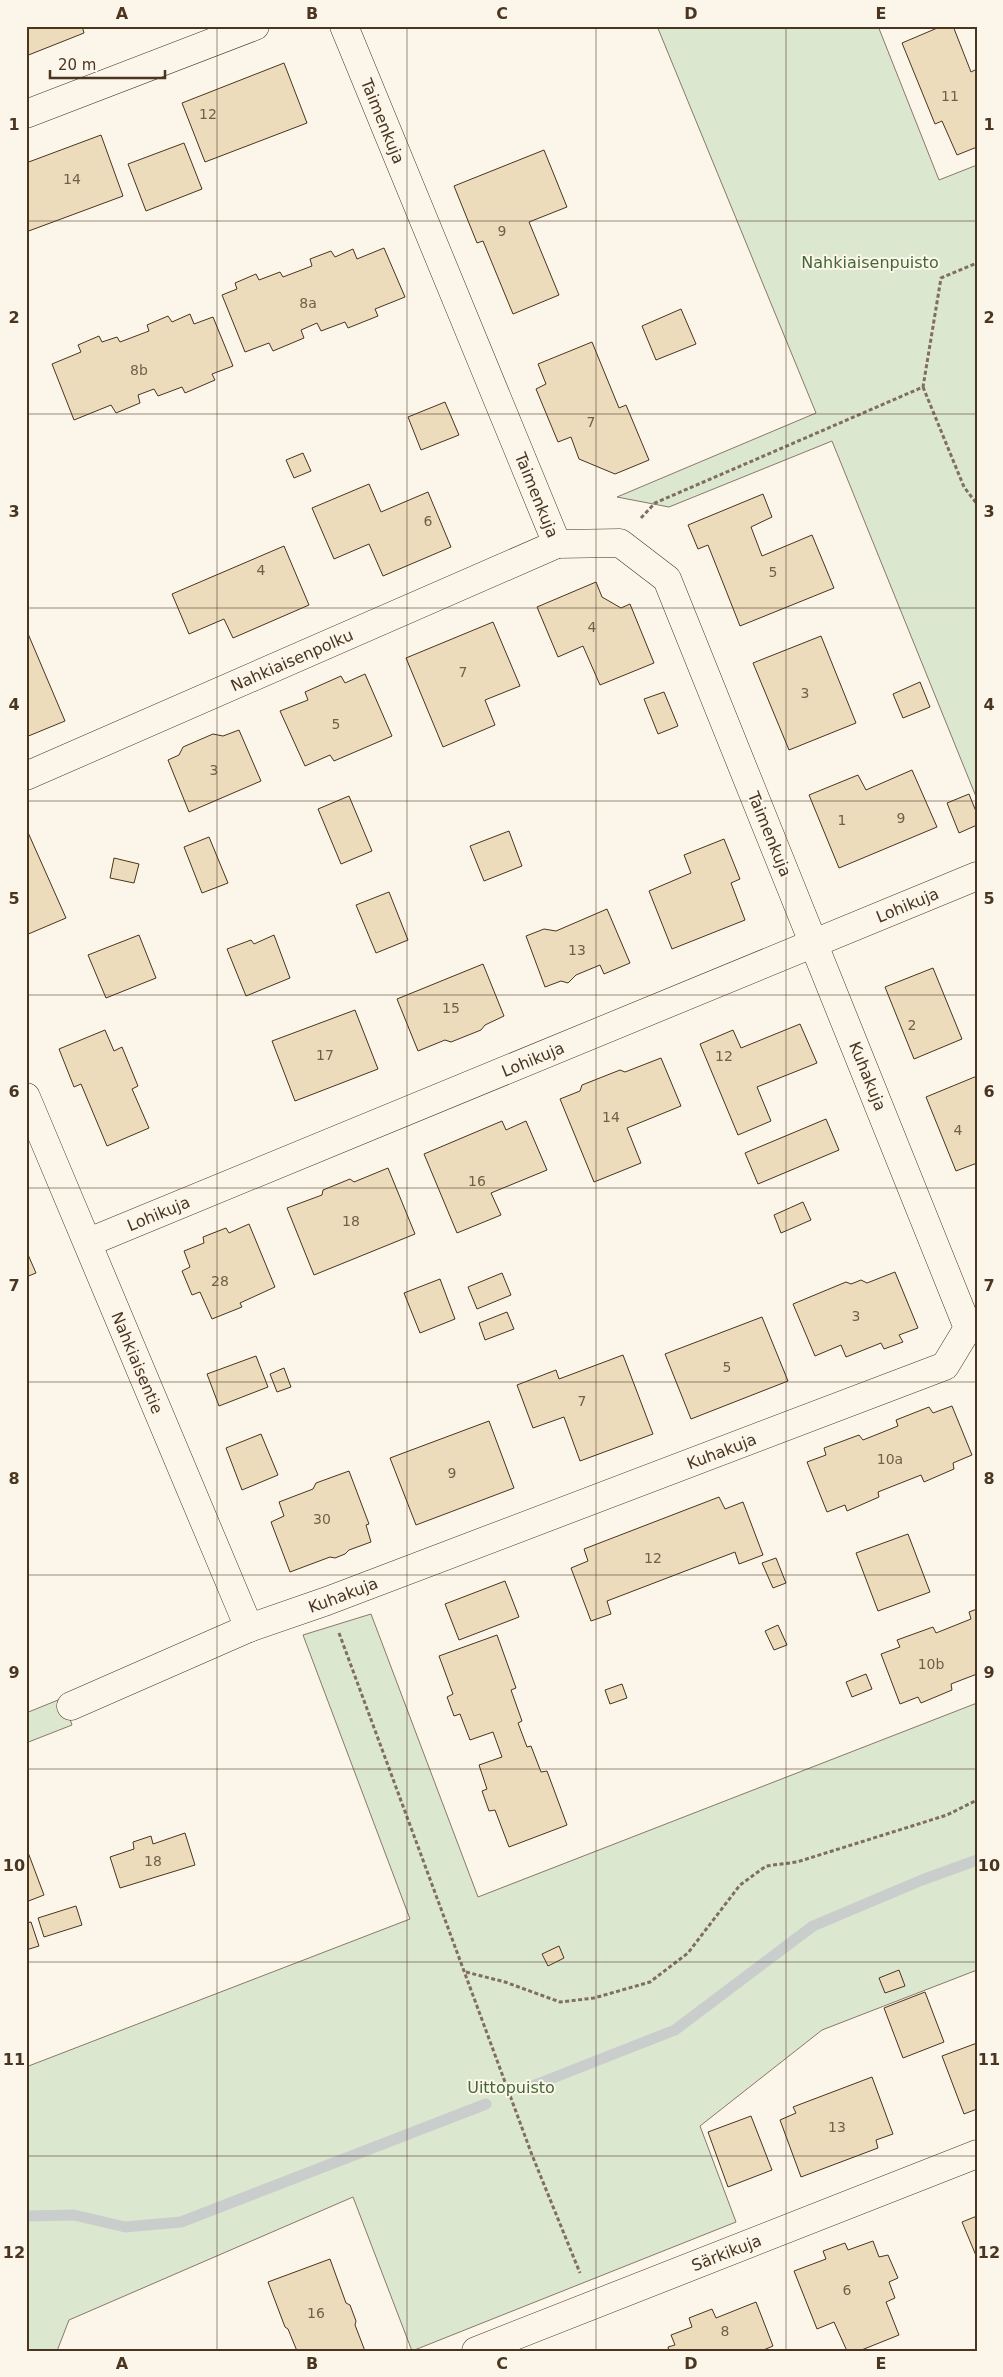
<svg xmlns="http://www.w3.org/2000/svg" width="1003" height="2377" font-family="'DejaVu Sans',sans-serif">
  <rect width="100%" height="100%" fill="#fbf6e9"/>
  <g fill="#dce7d0" stroke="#887966">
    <polygon points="657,26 878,26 939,180 977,165 977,799 832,441 669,507 617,497 816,413"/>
    <polygon points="371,1614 478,1897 977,1703 977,1970 822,2030 700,2126 736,2222 412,2351 353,2197 69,2320 57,2351 26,2351 26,2067 410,1919 303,1635"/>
    <polygon points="63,1698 72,1725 26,1743 26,1713"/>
  </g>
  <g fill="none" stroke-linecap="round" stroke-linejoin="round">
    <g stroke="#c9cecd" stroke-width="11">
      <polyline points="535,2085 675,2030 813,1926 922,1880 977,1860"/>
      <polyline points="26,2216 74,2215 125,2227 181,2222 486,2104"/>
    </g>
  </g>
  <g fill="#ecdcbc" stroke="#4a3520">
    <polygon points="26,26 82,26 84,33 26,56"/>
    <polygon points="942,26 953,26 971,72 977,69 977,147 957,155 942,121 935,124 902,43"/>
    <polygon points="284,63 307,123 205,162 182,103"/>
    <polygon points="101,135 123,196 26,232 26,163"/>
    <polygon points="184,143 202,189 146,211 128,164"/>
    <polygon points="544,150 567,207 529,222 559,295 513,314 483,241 477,243 454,186"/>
    <polygon points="384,248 405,297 375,309 378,316 348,328 345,322 321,331 317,323 301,330 304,338 273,351 269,343 245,352 222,295 237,289 235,283 256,274 259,280 280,272 283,277 312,266 310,259 331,251 335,257 353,249 357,259"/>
    <polygon points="681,309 696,344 656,360 642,326"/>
    <polygon points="190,314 194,324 213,317 233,366 212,374 215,380 185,393 182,387 158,396 154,389 138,395 140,403 116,413 111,405 74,420 52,364 81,352 78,345 99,336 102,342 117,337 120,342 149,331 147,325 168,316 172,322"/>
    <polygon points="592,342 619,408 626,405 649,460 615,474 579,459 571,437 558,442 536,389 546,384 538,364"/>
    <polygon points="445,402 459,435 421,450 408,417"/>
    <polygon points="303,453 311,471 294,478 286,460"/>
    <polygon points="369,484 381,512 428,492 451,547 383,576 369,544 334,559 312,508"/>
    <polygon points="763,494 772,517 751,527 762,556 812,535 834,588 740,626 708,545 698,549 688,525"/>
    <polygon points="284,546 309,605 233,638 224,619 189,634 172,594"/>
    <polygon points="596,582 602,597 621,608 630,604 654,663 600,685 583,646 558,657 537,607"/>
    <polygon points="493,622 520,686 485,700 495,725 443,747 406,658"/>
    <polygon points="26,629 65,721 26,737"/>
    <polygon points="821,636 856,723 789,750 753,663"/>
    <polygon points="365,674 392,736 334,761 330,755 305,766 280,711 308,700 305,692 341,676 345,683"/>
    <polygon points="920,682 930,707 903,718 893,694"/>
    <polygon points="664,692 678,726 658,734 644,699"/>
    <polygon points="239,730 261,781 189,812 168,760 179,755 183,747 213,734 223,736"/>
    <polygon points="912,770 937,827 839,868 809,795 858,775 866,790"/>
    <polygon points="969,794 977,814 977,825 959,833 947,803"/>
    <polygon points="349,796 372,851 341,864 318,809"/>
    <polygon points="26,828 66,918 26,935"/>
    <polygon points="509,831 522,866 484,881 470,846"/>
    <polygon points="209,837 228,883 202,893 184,847"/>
    <polygon points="724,839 740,879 731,883 745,920 672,949 649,891 691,873 684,855"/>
    <polygon points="114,858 139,864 134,883 110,878"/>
    <polygon points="389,892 408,940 376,953 356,905"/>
    <polygon points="607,909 630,963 604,974 600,965 576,975 568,983 561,981 545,987 526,936 544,929 556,931"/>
    <polygon points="139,935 156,978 106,998 88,955"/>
    <polygon points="274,935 290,978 246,996 227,949 251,940 254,944"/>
    <polygon points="483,964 504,1016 485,1025 481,1030 451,1042 445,1040 418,1051 397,999"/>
    <polygon points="933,968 962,1039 914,1059 885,987"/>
    <polygon points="355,1010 378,1069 295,1101 272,1041"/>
    <polygon points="800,1024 817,1063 757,1087 771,1121 738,1135 700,1044 733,1030 741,1048"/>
    <polygon points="105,1030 114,1051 122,1047 138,1086 132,1089 149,1128 107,1146 81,1084 74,1087 59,1049"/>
    <polygon points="661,1058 681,1106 627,1128 641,1163 594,1182 560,1099 580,1091 582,1085 620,1070 625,1072"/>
    <polygon points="977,1076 977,1163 956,1171 926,1097"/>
    <polygon points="826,1119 839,1150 758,1184 745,1153"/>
    <polygon points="502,1121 506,1130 526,1121 547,1170 491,1193 501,1215 457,1233 424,1154"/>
    <polygon points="388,1168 415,1234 314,1275 287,1208 322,1195 323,1190 350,1179 354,1182"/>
    <polygon points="803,1202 811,1220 781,1233 774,1215"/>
    <polygon points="249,1224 275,1287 240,1303 242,1307 212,1319 200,1292 192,1295 182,1271 190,1267 184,1251 204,1243 203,1237 226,1228 229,1233"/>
    <polygon points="26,1250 36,1273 26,1277"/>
    <polygon points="895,1272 918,1328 899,1335 903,1342 884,1349 881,1343 846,1357 841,1345 815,1356 793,1304 846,1282 851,1284 861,1280 867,1283"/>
    <polygon points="502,1273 511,1295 477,1309 468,1287"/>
    <polygon points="440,1279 455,1319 420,1333 404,1293"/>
    <polygon points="507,1312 514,1329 485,1340 479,1323"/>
    <polygon points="762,1317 788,1381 691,1419 665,1354"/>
    <polygon points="623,1355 653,1434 580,1461 564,1417 533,1428 517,1385 556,1370 559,1379"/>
    <polygon points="256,1356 268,1387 219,1406 207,1374"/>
    <polygon points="284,1368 291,1387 277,1392 270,1374"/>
    <polygon points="952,1406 972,1455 953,1463 954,1469 924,1482 921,1475 878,1492 879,1497 847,1511 845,1505 827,1512 807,1462 826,1455 824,1448 859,1435 863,1440 898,1426 896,1420 929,1407 933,1413"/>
    <polygon points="489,1421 514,1488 416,1525 390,1458"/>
    <polygon points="261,1434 278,1475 242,1490 226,1448"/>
    <polygon points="349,1471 369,1524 366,1525 371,1542 349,1550 345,1554 335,1558 330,1557 290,1572 271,1522 284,1516 279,1502 313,1489 316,1483"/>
    <polygon points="719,1497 725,1509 743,1502 763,1555 739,1564 735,1552 607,1601 611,1614 591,1621 571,1568 588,1561 584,1549"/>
    <polygon points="908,1534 930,1592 878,1611 856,1553"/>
    <polygon points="776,1558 786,1583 773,1588 762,1563"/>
    <polygon points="505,1581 519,1617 459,1640 445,1604"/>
    <polygon points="977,1609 977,1674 951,1684 952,1690 921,1703 918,1697 900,1704 881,1654 900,1647 897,1640 933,1627 936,1633 971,1619 969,1612"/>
    <polygon points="778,1625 787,1645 774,1650 765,1631"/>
    <polygon points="497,1635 516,1688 511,1690 522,1721 518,1723 527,1747 531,1746 541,1772 547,1771 567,1825 509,1847 495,1810 489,1811 482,1791 487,1789 479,1765 502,1757 493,1732 470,1740 460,1714 454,1716 447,1697 453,1694 439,1656"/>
    <polygon points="866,1674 872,1689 852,1697 846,1682"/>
    <polygon points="622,1684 627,1698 610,1704 605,1690"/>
    <polygon points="185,1833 195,1865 120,1888 110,1857 134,1849 133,1842 151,1836 153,1844"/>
    <polygon points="26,1847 44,1895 26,1902"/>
    <polygon points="76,1906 82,1925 44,1937 38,1918"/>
    <polygon points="31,1922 39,1946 26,1950 26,1923"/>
    <polygon points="559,1946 564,1958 548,1966 542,1954"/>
    <polygon points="899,1970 905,1986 885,1993 879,1978"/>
    <polygon points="925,1992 944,2042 903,2058 884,2008"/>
    <polygon points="977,2043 977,2109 964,2114 942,2056"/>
    <polygon points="872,2077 893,2134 876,2140 878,2148 801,2177 780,2120 796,2113 793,2107"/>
    <polygon points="751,2116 772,2170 728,2187 708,2132"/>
    <polygon points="977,2216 977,2258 962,2222"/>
    <polygon points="873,2241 879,2257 888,2255 898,2278 889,2282 895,2298 886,2302 899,2335 859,2351 847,2351 834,2322 817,2329 794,2271 826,2259 823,2251 845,2243 848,2250"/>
    <polygon points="330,2259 346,2303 350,2305 356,2321 355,2325 365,2351 297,2351 288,2329 285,2327 268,2282"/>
    <polygon points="756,2302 773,2346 761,2351 669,2351 668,2347 675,2345 671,2335 692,2327 689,2318 712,2309 716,2318"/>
  </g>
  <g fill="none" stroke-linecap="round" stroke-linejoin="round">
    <defs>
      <g id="minor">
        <polyline points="26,114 255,26"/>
        <path id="s1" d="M26,776L557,544"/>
        <path id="s2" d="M26,1097L249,1628"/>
        <path id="s3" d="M89,1242L977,876"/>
        <path id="s4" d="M71,1706L249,1628L327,1601L945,1366L968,1328L667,579L620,543L557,544L344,26"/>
        <path id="s5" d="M476,2351L977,2154"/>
      </g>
    </defs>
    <use href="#minor" stroke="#4a3520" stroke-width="29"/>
    <g stroke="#7f6f5c" stroke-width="3" stroke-dasharray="4 2.5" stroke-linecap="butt">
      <polyline points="923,387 964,487 977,504"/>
      <polyline points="641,518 655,503 923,387 941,278 977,263"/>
      <polyline points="339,1633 532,2155 580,2273"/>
      <polyline points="466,1972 505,1982 560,2002 594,1998 650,1982 688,1953 740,1885 766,1866 797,1862 947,1815 977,1800"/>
    </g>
    <use href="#minor" stroke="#fbf6e9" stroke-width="28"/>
  </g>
  <path fill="none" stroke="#4a3520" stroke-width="1" stroke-opacity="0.55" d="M217,26V2351M407,26V2351M596,26V2351M786,26V2351M26,221H977M26,414H977M26,608H977M26,801H977M26,995H977M26,1188H977M26,1382H977M26,1575H977M26,1769H977M26,1962H977M26,2156H977"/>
  <g text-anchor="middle" stroke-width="4" stroke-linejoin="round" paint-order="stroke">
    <g font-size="14" fill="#725f47">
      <text x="950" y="101">11</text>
      <text x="208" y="119">12</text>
      <text x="72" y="184">14</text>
      <text x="502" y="236">9</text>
      <text x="308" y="308">8a</text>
      <text x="139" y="375">8b</text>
      <text x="591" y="427">7</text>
      <text x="428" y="526">6</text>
      <text x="261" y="575">4</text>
      <text x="773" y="577">5</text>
      <text x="592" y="632">4</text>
      <text x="463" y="677">7</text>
      <text x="805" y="698">3</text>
      <text x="336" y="729">5</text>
      <text x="214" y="775">3</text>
      <text x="901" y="823">9</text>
      <text x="842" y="825">1</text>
      <text x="577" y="955">13</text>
      <text x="451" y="1013">15</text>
      <text x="912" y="1030">2</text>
      <text x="325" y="1060">17</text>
      <text x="724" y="1061">12</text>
      <text x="611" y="1122">14</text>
      <text x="958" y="1135">4</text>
      <text x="477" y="1186">16</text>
      <text x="351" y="1226">18</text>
      <text x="220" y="1286">28</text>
      <text x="856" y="1321">3</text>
      <text x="727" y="1372">5</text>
      <text x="582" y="1406">7</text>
      <text x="890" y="1464">10a</text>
      <text x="452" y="1478">9</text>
      <text x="322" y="1524">30</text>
      <text x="653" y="1563">12</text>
      <text x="931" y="1669">10b</text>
      <text x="153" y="1866">18</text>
      <text x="837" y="2132">13</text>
      <text x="847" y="2295">6</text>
      <text x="316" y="2318">16</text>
      <text x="725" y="2336">8</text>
    </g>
    <g font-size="16" fill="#4a3520" stroke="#fbf6e9">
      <text transform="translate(383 121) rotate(68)" y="6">Taimenkuja</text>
      <text transform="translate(537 495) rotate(68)" y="6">Taimenkuja</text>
      <text dy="6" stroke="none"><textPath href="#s1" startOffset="290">Nahkiaisenpolku</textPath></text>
      <text transform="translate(770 834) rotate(68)" y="6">Taimenkuja</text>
      <text dy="6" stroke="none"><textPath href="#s3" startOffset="885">Lohikuja</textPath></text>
      <text dy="6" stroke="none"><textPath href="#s3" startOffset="480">Lohikuja</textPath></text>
      <text transform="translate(868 1076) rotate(68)" y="6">Kuhakuja</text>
      <text dy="6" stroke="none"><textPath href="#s3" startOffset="75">Lohikuja</textPath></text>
      <text dy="6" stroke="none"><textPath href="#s2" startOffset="288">Nahkiaisentie</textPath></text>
      <text dy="6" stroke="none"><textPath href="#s4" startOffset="699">Kuhakuja</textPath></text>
      <text dy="6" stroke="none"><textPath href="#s4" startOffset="294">Kuhakuja</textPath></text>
      <text dy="6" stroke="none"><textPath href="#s5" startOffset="269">Särkikuja</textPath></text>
    </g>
    <g font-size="16" fill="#436837" stroke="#fbf6e9">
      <text x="870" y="268">Nahkiaisenpuisto</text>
      <text x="511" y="2093">Uittopuisto</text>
    </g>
  </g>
  <rect width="1003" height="2377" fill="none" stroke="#fbf6e9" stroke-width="55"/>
  <path d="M50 70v8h115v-8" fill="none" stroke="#4a3520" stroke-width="2.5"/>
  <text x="58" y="70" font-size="15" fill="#4a3520" stroke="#fbf6e9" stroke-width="4" paint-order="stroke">20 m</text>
  <rect x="28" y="28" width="948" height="2322" fill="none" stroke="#4a3520" stroke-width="2"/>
  <g font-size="16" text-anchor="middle" font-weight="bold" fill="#4a3520">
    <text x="122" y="19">A</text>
    <text x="312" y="19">B</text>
    <text x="502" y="19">C</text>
    <text x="691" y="19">D</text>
    <text x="881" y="19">E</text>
    <text x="14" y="130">1</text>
    <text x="989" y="130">1</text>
    <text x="14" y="323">2</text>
    <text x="989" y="323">2</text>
    <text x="14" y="517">3</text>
    <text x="989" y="517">3</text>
    <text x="14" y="710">4</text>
    <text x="989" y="710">4</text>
    <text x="14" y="904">5</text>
    <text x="989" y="904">5</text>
    <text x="14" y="1097">6</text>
    <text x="989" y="1097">6</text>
    <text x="14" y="1291">7</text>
    <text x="989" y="1291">7</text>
    <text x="14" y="1484">8</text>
    <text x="989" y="1484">8</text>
    <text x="14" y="1678">9</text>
    <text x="989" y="1678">9</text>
    <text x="14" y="1871">10</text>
    <text x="989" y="1871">10</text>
    <text x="14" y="2065">11</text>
    <text x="989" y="2065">11</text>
    <text x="14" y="2258">12</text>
    <text x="989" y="2258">12</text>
    <text x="122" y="2369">A</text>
    <text x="312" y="2369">B</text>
    <text x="502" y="2369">C</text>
    <text x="691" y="2369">D</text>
    <text x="881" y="2369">E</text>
  </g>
</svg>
